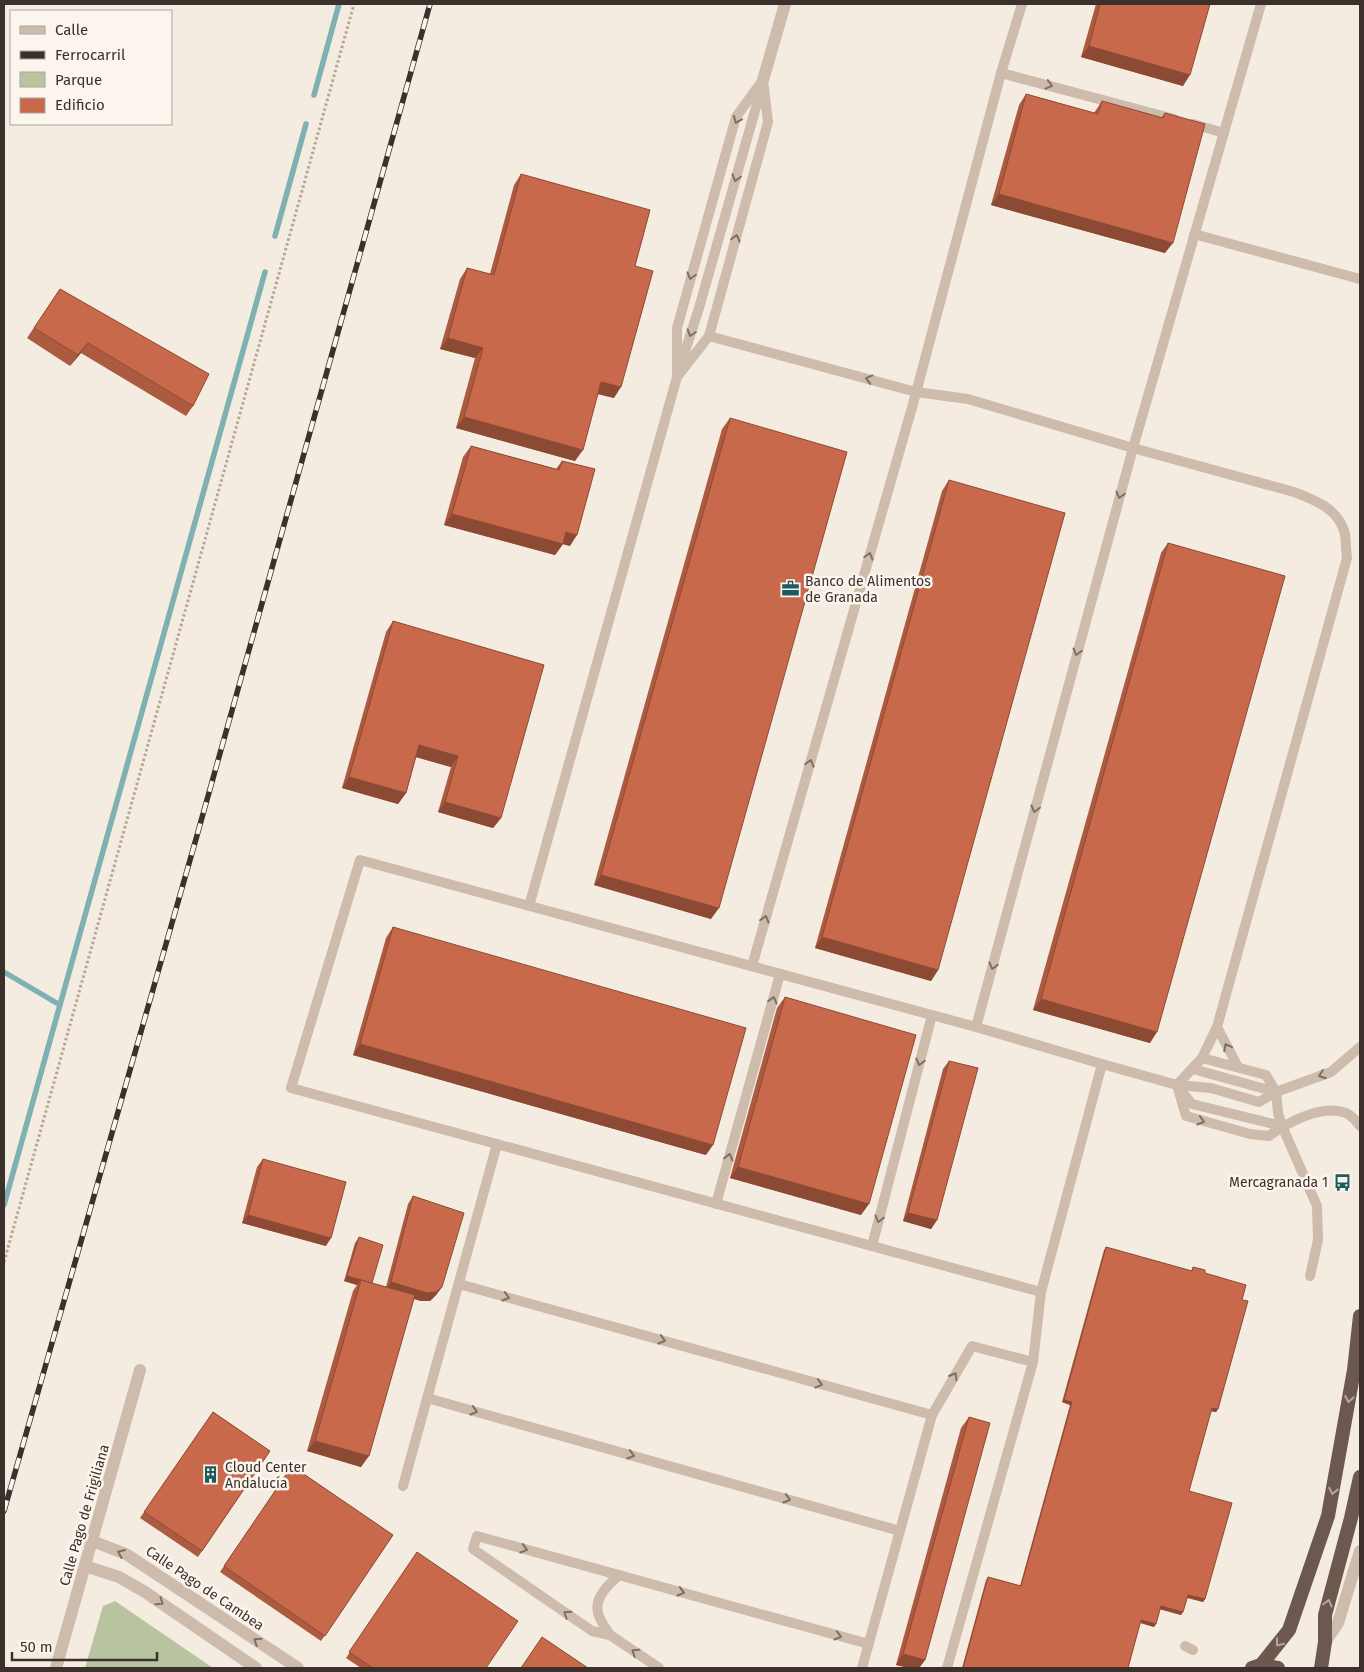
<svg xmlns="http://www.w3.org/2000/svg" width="1364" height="1672" font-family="'Fira Sans',sans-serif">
  <rect width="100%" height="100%" fill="#f4ebe1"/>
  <polygon fill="#b8c4a0" points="115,1601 213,1668 85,1668 103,1606"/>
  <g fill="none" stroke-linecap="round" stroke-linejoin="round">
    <g stroke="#7fb0b2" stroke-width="5.5">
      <polyline points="314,95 339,4"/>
      <polyline points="275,236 306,124"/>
      <polyline points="4,972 60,1005"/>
      <polyline points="4,1205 265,272"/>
    </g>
    <polyline stroke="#b9a596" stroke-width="3" stroke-dasharray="2.5 2.5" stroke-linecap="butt" points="4,1262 354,4"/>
    <g stroke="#cdbbac" stroke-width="10">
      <polyline points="1001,73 1174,119"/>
      <polyline points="1193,124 1224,133"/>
      <polyline points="1194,234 1360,279"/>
      <path d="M709,336L916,392L968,399L1133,448L1294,492C1315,500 1339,509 1345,534C1346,542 1346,550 1347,558L1217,1027L1202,1058L1177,1085"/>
      <polyline points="680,367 699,308 762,86"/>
      <polyline points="677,377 677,328 736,117 763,80"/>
      <polyline points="529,906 677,377 709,336 768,122 763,80"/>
      <polyline points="752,966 913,404 1001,73 1022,4"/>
      <polyline points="976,1027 1133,448 1261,4"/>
      <polyline points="1217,1027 1238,1067"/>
      <polyline points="1202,1058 1266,1075 1276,1092 1278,1113 1282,1126 1317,1206 1318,1240 1310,1276"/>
      <polyline points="1193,1069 1276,1092"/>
      <path d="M1177,1085L1186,1116L1250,1134L1269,1136C1288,1122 1322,1104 1346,1113C1351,1115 1357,1122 1360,1126"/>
      <polyline points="1180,1089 1192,1104 1282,1126"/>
      <polyline points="716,1204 780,974"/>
      <polyline points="872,1246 932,1015"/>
      <polyline points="459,1284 932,1415 972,1346 1033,1362"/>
      <polyline points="1041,1292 291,1088 360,860 976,1027 1102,1064 1177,1085 1211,1088 1259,1102 1276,1092 1331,1072 1360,1047"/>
      <polyline points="427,1398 900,1531"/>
      <polyline points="403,1486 497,1144"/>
      <path d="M610,1635C606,1629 600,1621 598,1613C594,1598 608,1585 619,1575"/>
      <polyline points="1185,1646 1193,1650"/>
      <polyline points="659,1668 610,1635 592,1631 473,1549 477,1536 869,1644"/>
      <polyline points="862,1668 932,1415"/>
      <polyline points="947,1668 1033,1362 1041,1292 1102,1064"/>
    </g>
    <g stroke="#cdbbac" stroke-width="12">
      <polyline points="763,80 785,4"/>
      <polyline points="92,1541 126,1554 298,1668"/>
      <polyline points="85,1566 119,1577 145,1592 256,1668"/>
      <polyline points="1325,1642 1338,1623 1360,1551"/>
      <polyline points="56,1668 140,1370"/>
    </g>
    <g stroke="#6c584f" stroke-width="14">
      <polyline points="1261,1665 1289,1630 1328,1516 1354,1370 1360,1316"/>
      <polyline points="1252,1668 1261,1665 1278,1668"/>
      <polyline points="1321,1668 1325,1642 1325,1615 1351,1518 1360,1477"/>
    </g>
    <defs>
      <polyline id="rail" points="4,1511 196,839 430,4"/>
    </defs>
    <use href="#rail" stroke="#3b302b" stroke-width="5.5"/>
    <use href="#rail" stroke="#fbf5ee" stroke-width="4" stroke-dasharray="11" stroke-linecap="butt"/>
  </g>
  <g fill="#ac5a40">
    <polygon points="1096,4 1210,4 1183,86 1081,57"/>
    <polygon points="1026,94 1094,113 1102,101 1161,118 1165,113 1165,253 991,205 1019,105"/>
    <polygon points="521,174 635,266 614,398 598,394 575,461 456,428 475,358 440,349 460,279 467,268 490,274 514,185"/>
    <polygon points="60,289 193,406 186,416 81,353 70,366 27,338"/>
    <polygon points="730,418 711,919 594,885 722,429"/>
    <polygon points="471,446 556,469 562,461 570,546 563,544 555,555 444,525 463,457"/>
    <polygon points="949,480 938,970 931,981 815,948 942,491"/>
    <polygon points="1168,543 1150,1043 1033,1010 1161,553"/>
    <polygon points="393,621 501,818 493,828 438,812 451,767 416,757 406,793 398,804 342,788 386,632"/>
    <polygon points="393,927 706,1155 353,1055 386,938"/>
    <polygon points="785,997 861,1215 730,1178 777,1008"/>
    <polygon points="949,1061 937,1220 931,1229 903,1221 943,1069"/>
    <polygon points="263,1159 326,1246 242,1223 257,1167"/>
    <polygon points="413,1196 442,1287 436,1295 430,1301 421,1301 414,1299 361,1467 307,1451 353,1291 357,1285 344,1281 355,1243 359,1237 372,1283 386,1287 408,1204"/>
    <polygon points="1106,1247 1191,1271 1193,1267 1205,1273 1242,1300 1218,1409 1216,1412 1211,1411 1189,1491 1205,1599 1203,1602 1187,1598 1181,1615 1160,1609 1154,1627 1140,1623 1128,1668 962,1668 986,1580 988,1577 1020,1586 1070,1405 1062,1402 1104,1250"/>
    <polygon points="213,1412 270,1451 198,1557 140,1518"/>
    <polygon points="969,1417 925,1660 919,1668 909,1668 896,1665 961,1428"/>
    <polygon points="292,1466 393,1535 321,1641 220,1572"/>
    <polygon points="417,1552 486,1668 361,1668 346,1658"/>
  </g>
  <g fill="#8c4a34">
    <polygon points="1089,46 1190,75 1183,86 1081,57"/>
    <polygon points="999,194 1173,243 1165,253 991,205"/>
    <polygon points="448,338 483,348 475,358 440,349"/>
    <polygon points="88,343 81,353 70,366 78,355"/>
    <polygon points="601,382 621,387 614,398 594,393"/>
    <polygon points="464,417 583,450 575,461 456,428"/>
    <polygon points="452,514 563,544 555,555 444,525"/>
    <polygon points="566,532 577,535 570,546 559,543"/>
    <polygon points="419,745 458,756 451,767 412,756"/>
    <polygon points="349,777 406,793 398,804 342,788"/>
    <polygon points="445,802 501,818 493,828 438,812"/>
    <polygon points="601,875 719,908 711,919 594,885"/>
    <polygon points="822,937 938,970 931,981 815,948"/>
    <polygon points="1041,999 1157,1032 1150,1043 1033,1010"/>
    <polygon points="360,1044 713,1145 706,1155 353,1055"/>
    <polygon points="738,1167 869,1204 861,1215 730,1178"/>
    <polygon points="908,1213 937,1220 931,1229 903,1221"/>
    <polygon points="248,1215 331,1238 326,1246 242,1223"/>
    <polygon points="347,1276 361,1280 357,1285 344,1281"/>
    <polygon points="391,1282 442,1287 436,1295 430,1301 421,1301 385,1290"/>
    <polygon points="1064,1400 1072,1402 1070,1405 1062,1402"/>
    <polygon points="1212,1408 1218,1409 1216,1412 1210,1411"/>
    <polygon points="315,1441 369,1456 361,1467 307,1451"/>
    <polygon points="1188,1595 1205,1599 1203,1602 1186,1597"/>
    <polygon points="1161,1606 1183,1612 1181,1615 1159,1609"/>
    <polygon points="1141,1620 1156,1624 1154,1627 1139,1622"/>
    <polygon points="903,1654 925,1660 919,1668 909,1668 896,1665"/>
  </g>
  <g fill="#c8694b" stroke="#8c4a34">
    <polygon points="1100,4 1210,4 1190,75 1089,46"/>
    <polygon points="1026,94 1098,114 1102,101 1163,118 1165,113 1205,124 1173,243 999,194"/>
    <polygon points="521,174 650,210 635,266 653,271 621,387 601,382 583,450 464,417 483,348 448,338 467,268 494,275"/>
    <polygon points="60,289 209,374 193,406 88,343 78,355 34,328"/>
    <polygon points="730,418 847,452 719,908 601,875"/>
    <polygon points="471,446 559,470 562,461 595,469 577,535 566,532 563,544 452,514"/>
    <polygon points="949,480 1065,513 938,970 822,937"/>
    <polygon points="1168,543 1285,576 1157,1032 1041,999"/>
    <polygon points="393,621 544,665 501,818 445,802 458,756 419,745 406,793 349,777"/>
    <polygon points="393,927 746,1028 713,1145 360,1044"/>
    <polygon points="785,997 916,1035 869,1204 738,1167"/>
    <polygon points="949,1061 978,1068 937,1220 908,1213"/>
    <polygon points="263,1159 346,1182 331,1238 248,1215"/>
    <polygon points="413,1196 464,1213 442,1287 436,1292 427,1293 391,1282"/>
    <polygon points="359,1237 383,1245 372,1283 347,1276"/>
    <polygon points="1106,1247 1192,1271 1193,1267 1205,1270 1205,1273 1246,1285 1242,1300 1248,1301 1218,1409 1212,1408 1189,1491 1232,1503 1205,1599 1188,1595 1183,1612 1161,1606 1156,1624 1141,1620 1128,1668 963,1668 988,1577 1021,1586 1072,1402 1064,1400"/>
    <polygon points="361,1280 415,1295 369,1456 315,1441"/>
    <polygon points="213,1412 270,1451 202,1551 144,1512"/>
    <polygon points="969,1417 990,1423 925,1660 903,1654"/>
    <polygon points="292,1466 393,1535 325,1636 224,1566"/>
    <polygon points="417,1552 518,1621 486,1668 373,1668 349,1652"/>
    <polygon points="542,1637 588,1668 521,1668"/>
  </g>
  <defs><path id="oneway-chevron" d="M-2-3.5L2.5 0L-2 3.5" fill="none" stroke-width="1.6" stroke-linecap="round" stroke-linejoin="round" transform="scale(1.25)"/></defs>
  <g stroke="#7d6f65">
    <use href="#oneway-chevron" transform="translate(1049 85) rotate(15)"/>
    <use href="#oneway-chevron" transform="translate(737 120) rotate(112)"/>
    <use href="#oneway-chevron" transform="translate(736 178) rotate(106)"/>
    <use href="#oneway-chevron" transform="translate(736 238) rotate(-75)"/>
    <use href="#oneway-chevron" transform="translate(691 276) rotate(106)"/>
    <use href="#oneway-chevron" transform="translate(691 333) rotate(108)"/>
    <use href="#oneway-chevron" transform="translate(869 379) rotate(-165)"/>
    <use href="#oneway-chevron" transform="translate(1120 495) rotate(105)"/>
    <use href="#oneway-chevron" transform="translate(869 556) rotate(-74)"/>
    <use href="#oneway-chevron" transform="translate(1077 652) rotate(105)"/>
    <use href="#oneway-chevron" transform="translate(810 763) rotate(-74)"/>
    <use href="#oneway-chevron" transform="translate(1035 809) rotate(105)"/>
    <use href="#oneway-chevron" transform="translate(765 919) rotate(-74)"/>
    <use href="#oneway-chevron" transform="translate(993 966) rotate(105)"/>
    <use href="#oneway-chevron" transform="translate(773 1000) rotate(-75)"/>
    <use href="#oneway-chevron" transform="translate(1227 1047) rotate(-118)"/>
    <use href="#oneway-chevron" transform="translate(920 1062) rotate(105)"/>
    <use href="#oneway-chevron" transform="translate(1322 1075) rotate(160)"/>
    <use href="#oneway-chevron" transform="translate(1201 1121) rotate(16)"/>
    <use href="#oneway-chevron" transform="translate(729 1157) rotate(-75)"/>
    <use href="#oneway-chevron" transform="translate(879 1219) rotate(105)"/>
    <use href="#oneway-chevron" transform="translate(506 1297) rotate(16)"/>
    <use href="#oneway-chevron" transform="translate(662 1340) rotate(16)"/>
    <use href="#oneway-chevron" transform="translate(954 1376) rotate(-60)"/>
    <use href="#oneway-chevron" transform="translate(819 1384) rotate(16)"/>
    <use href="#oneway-chevron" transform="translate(474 1411) rotate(16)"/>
    <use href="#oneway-chevron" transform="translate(631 1455) rotate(16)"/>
    <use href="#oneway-chevron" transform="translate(787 1499) rotate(16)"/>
    <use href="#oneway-chevron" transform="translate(524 1549) rotate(16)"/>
    <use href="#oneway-chevron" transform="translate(121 1553) rotate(-157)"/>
    <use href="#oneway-chevron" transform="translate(681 1592) rotate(16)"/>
    <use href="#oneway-chevron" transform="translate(160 1602) rotate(35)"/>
    <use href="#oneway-chevron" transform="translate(567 1614) rotate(-146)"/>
    <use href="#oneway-chevron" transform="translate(838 1636) rotate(16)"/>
    <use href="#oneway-chevron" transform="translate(257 1641) rotate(-146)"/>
    <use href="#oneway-chevron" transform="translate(635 1652) rotate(-146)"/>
  </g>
  <g stroke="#b4a69e">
    <use href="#oneway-chevron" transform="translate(1349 1399) rotate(100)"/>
    <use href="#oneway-chevron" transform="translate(1333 1491) rotate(101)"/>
    <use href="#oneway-chevron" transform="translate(1328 1603) rotate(-75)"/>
    <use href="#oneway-chevron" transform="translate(1279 1643) rotate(128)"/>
  </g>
  <defs>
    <symbol id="office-bare" viewBox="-9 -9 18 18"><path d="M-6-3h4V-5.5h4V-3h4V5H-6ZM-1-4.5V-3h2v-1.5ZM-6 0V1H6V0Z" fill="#1f5a5e" stroke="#fbf5ee" stroke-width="2.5" paint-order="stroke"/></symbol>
    <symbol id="bus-bare" viewBox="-9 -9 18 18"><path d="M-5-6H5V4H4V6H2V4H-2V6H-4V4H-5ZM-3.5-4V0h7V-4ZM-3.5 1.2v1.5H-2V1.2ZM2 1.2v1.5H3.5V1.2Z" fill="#1f5a5e" stroke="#fbf5ee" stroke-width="2.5" paint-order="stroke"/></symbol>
    <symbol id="building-bare" viewBox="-9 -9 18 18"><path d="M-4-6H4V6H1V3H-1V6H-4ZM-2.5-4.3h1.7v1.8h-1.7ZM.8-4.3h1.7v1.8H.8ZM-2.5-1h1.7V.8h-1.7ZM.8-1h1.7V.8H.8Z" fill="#1f5a5e" stroke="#fbf5ee" stroke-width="2.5" paint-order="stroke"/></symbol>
  </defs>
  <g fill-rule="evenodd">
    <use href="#office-bare" x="778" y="576" width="25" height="25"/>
    <use href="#bus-bare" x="1330" y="1170" width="25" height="25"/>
    <use href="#building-bare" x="198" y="1462" width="25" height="25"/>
  </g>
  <g text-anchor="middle" stroke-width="5" stroke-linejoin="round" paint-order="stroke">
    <g font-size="14" fill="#3b302b" stroke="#fbf5ee" text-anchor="start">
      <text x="805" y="586">Banco de Alimentos<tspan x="805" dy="16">de Granada</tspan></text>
      <text x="1328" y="1187" text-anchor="end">Mercagranada 1</text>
      <text x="225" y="1472">Cloud Center<tspan x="225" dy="16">Andalucía</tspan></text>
    </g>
    <g font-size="14" fill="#3b302b" stroke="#fbf5ee">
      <text transform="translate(84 1515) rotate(-74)" y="5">Calle Pago de Frigiliana</text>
      <text transform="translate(205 1588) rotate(34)" y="5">Calle Pago de Cambea</text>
    </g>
  </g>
  <rect width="1364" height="1672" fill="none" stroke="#3b302b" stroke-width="10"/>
  <rect x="10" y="10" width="162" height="115" fill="#fbf5ee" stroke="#aea6a0"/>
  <rect x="20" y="26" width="25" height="8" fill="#cdbbac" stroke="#aea6a0"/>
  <text x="55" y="35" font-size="15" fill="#3b302b">Calle</text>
  <rect x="20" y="51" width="25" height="8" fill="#3b302b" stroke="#aea6a0"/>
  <text x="55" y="60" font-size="15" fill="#3b302b">Ferrocarril</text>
  <rect x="20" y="72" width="25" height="15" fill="#b8c4a0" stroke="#aea6a0"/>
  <text x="55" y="85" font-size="15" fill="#3b302b">Parque</text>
  <rect x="20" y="98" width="25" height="15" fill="#c8694b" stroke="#aea6a0"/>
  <text x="55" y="110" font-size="15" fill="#3b302b">Edificio</text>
  <path d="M12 1652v8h145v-8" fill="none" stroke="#3b302b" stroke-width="2.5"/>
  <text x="20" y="1652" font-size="15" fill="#3b302b" stroke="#fbf5ee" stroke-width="4" paint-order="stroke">50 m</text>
</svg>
